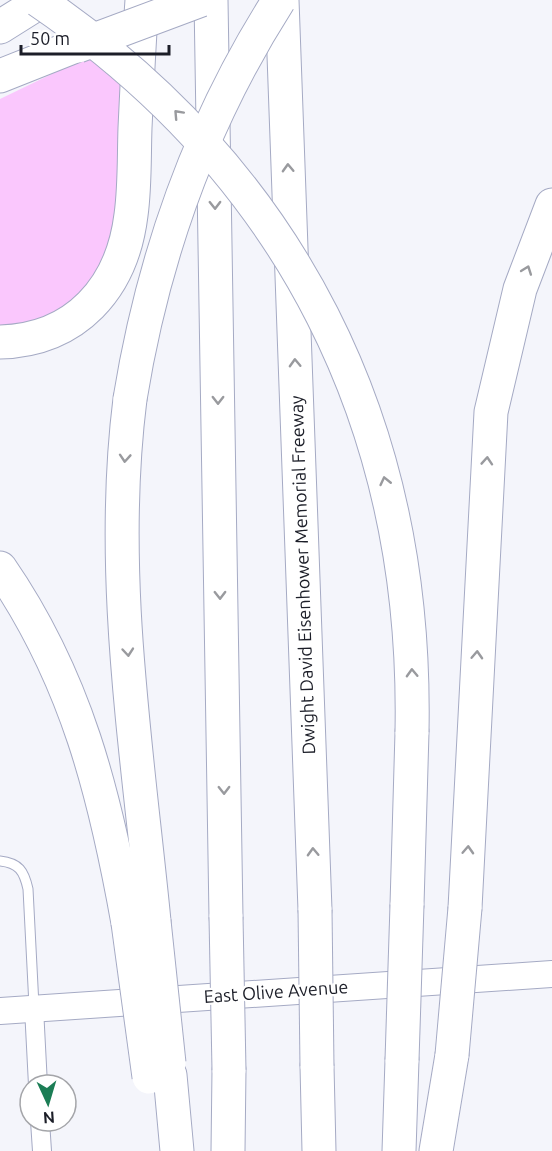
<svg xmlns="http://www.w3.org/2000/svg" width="552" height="1151" font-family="Ubuntu,sans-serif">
  <rect width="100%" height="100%" fill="#f4f5fb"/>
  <path fill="#fac7fd" d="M89,56L125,86C123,121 122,156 117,191C116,207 116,226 112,241C95,297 55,322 0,328V99Z"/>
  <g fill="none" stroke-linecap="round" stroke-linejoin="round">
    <defs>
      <path id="lane" d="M0,861C19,863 24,871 28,889L34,1006"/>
      <g id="street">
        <polyline points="34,1008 38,1085"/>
        <polyline points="40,1121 42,1151"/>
      </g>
      <polyline id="secondary" points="0,1011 552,974"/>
      <g id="highway">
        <polyline points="211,0 226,917"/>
        <polyline points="282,0 315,910"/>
        <polyline points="0,27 43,0"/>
        <polyline points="0,76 73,47"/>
        <path d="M0,342C76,340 122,288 131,215C135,187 134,157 135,128C137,85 139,43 142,0"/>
        <path d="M130,399C108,573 137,748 154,921"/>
        <path d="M0,568C76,678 105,794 128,923"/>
        <polyline points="407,905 412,732"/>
        <polyline points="465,908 491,412 520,289 552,205"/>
        <polyline points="317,1066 319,1151"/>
        <polyline points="170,1075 177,1151"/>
        <polyline points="228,1151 229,1070"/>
        <polyline points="399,1151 402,1060"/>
        <polyline points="436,1151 452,1055"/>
      </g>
    </defs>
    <use href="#lane" stroke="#a5aac4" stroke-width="11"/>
    <use href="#street" stroke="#a5aac4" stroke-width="20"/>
    <use href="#secondary" stroke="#a5aac4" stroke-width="28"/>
    <use href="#highway" stroke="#a5aac4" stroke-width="35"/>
    <use href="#lane" stroke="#fff" stroke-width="9"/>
    <use href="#street" stroke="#fff" stroke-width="18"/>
    <use href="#secondary" stroke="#fff" stroke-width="26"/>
    <use href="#highway" stroke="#fff" stroke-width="33"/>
    <defs>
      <g id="highway-bridge">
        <path d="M38,0C292,173 418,425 412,732"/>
        <polyline points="78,46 201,0"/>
        <path d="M130,399C153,257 201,122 279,0"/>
        <polyline points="315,910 317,1066"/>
        <polyline points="226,917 229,1070"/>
        <polyline points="154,921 169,1063"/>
        <polyline points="128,923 149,1077"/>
        <polyline points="452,1055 465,908"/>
        <polyline points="402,1060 407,905"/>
      </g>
    </defs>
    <use href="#highway-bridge" stroke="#a5aac4" stroke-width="35" stroke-linecap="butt"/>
    <use href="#highway-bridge" stroke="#fff" stroke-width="33"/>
  </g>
  <defs><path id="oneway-chevron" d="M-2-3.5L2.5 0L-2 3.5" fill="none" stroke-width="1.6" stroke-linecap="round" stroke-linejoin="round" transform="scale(1.5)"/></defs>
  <g stroke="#999a9e">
    <use href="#oneway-chevron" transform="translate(178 114) rotate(-133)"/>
    <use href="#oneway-chevron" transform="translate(288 168) rotate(-92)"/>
    <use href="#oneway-chevron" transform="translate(215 205) rotate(89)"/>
    <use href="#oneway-chevron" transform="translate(527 270) rotate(-70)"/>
    <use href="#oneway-chevron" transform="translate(295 363) rotate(-92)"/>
    <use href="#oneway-chevron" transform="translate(218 400) rotate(90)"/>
    <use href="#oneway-chevron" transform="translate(125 458) rotate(94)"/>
    <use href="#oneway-chevron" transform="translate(487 461) rotate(-86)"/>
    <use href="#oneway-chevron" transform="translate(385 481) rotate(-103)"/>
    <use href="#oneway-chevron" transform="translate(220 595) rotate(89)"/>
    <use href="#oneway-chevron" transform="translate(128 652) rotate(85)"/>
    <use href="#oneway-chevron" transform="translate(477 655) rotate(-87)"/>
    <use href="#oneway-chevron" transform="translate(412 673) rotate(-92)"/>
    <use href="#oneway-chevron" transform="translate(224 790) rotate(89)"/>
    <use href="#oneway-chevron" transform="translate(468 850) rotate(-87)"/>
    <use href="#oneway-chevron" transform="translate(313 852) rotate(-92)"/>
  </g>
  <g text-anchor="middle" stroke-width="4.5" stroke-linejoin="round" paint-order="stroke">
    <g font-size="18" fill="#1c1e28" stroke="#fff">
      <text transform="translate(303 575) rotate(-92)" y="6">Dwight David Eisenhower Memorial Freeway</text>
      <text transform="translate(276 992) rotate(-4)" y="6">East Olive Avenue</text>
    </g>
  </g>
  <g transform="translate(48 1103) rotate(176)"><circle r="28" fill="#ffffff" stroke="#a4a5a9" stroke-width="1.5"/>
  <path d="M0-4.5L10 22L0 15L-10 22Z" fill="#1b7d55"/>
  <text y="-9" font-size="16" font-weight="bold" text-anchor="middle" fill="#1c1e28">N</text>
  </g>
  <path d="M21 45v9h148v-9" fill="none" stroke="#1c1e28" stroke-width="3"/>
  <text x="30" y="45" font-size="18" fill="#1c1e28" stroke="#ffffff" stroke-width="4.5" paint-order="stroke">50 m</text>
</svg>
